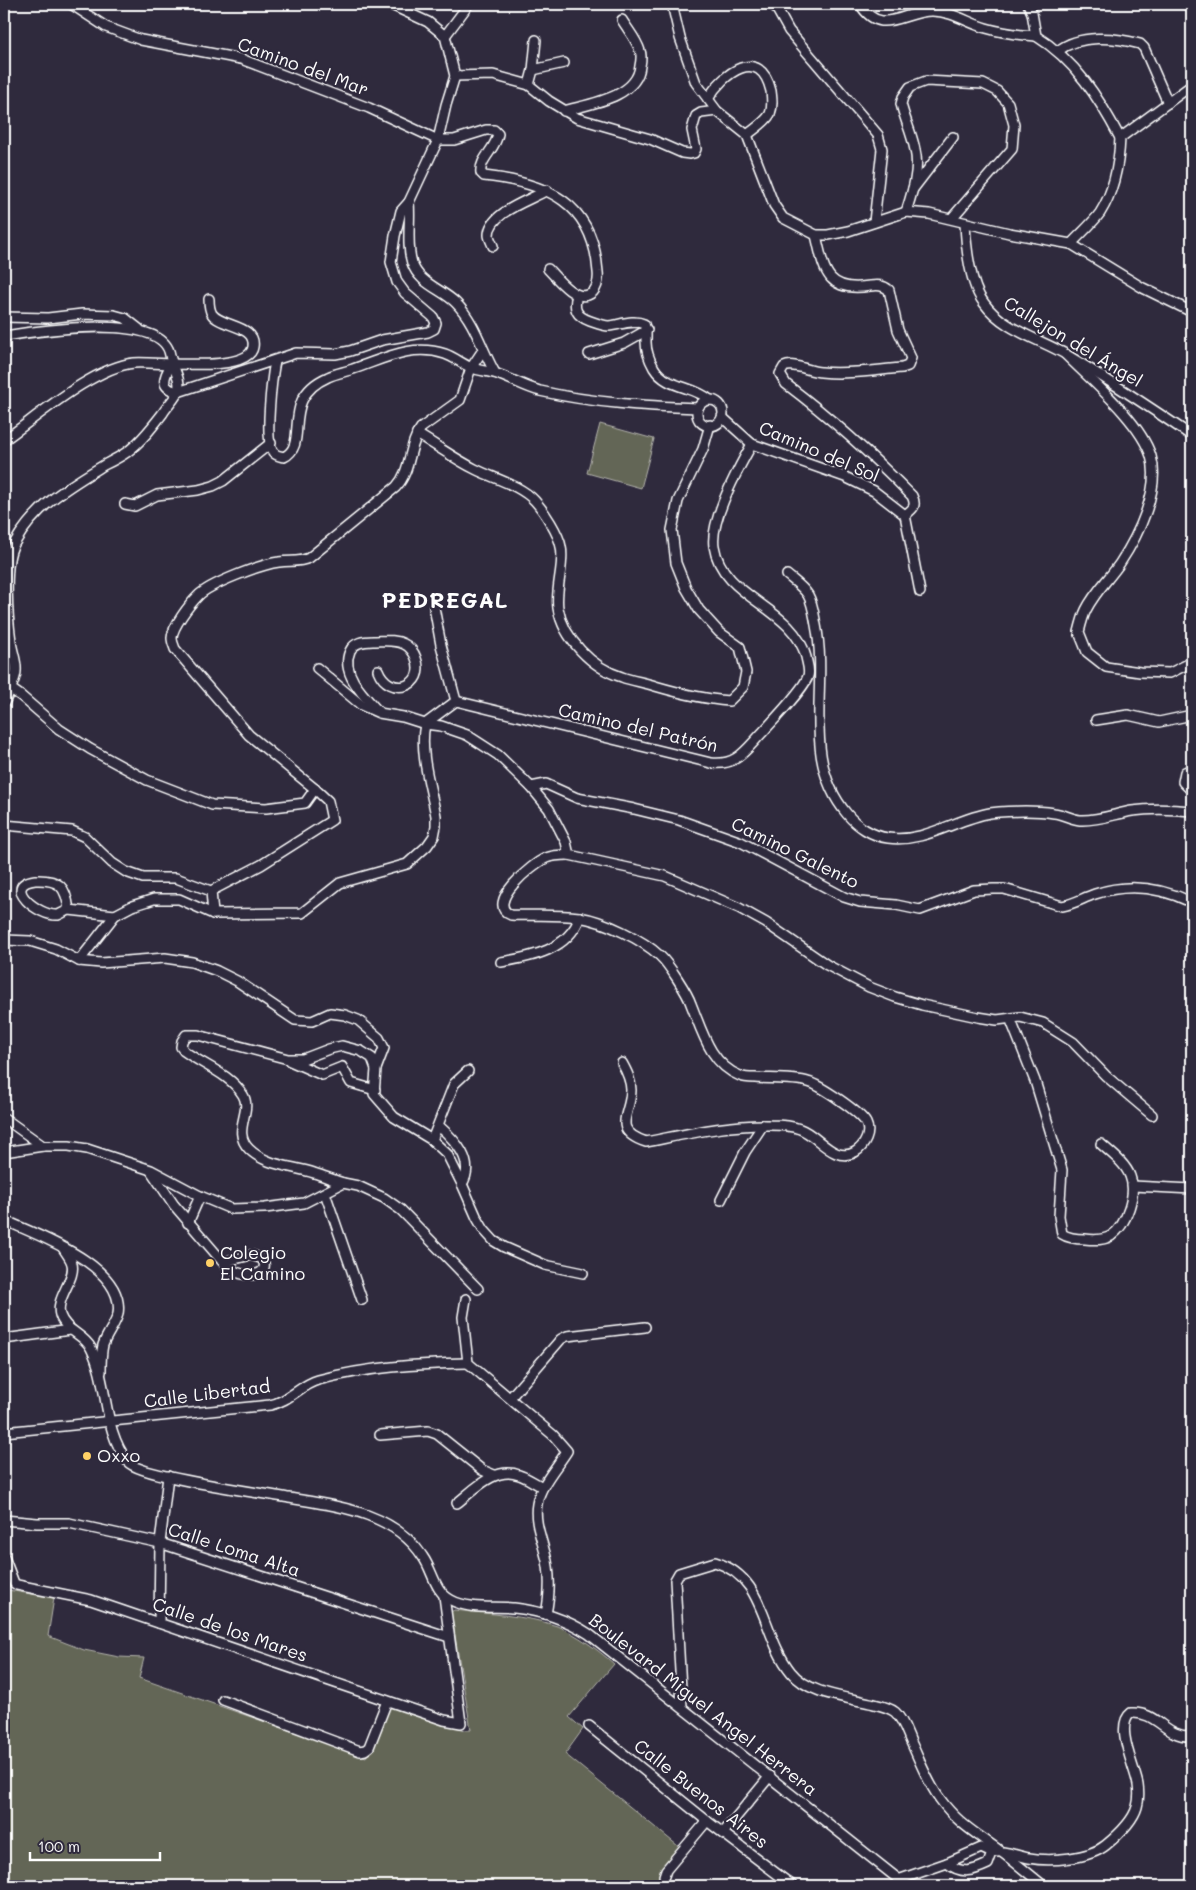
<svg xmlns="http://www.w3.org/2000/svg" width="1196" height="1890" font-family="Mali,sans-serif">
  <rect width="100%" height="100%" fill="#2f2a3d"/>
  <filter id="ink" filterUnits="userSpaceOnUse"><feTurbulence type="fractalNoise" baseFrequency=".02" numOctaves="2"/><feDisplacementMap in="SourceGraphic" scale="10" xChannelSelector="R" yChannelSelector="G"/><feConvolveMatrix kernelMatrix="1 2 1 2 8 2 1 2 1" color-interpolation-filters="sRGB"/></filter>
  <g filter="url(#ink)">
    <g fill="#646657" stroke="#b2b2ab">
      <polygon points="600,424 654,439 641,488 587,473"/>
      <path d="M8,1590L54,1598L48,1636L84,1650L119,1657L144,1658L139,1678L366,1757L389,1706L465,1730H471L451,1612L454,1610C488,1614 525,1615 557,1626C578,1635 597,1649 614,1664L569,1717L583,1729L565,1754L683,1850L664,1876L677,1886H4V1591Z"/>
    </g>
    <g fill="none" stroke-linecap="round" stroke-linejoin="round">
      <defs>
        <g id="minor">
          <path d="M71,4L106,27L141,40L241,59L369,108L438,140H454L486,130H494L498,134C496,149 479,159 481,173L484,176C547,183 593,202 598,272C599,280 597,292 588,295C573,300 557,278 548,269"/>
          <polyline points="672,4 680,38 696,83 717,111 747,135 774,205 783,218 816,235 828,235 848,231 906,212 929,214 1009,233 1071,244 1143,288 1192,312"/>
          <polyline points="774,4 789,31 878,135 882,149 874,222"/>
          <path d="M860,4C881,38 903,11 932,11C952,11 968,23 986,28C1003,33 1019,35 1036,36"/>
          <path d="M1028,4L1032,13L1036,36C1075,60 1099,98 1120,138"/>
          <polyline points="445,36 469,4"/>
          <path d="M1058,51C1079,34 1115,37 1140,44L1144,48L1168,103"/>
          <polyline points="533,70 564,63"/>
          <polyline points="455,76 493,75 529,85 549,101 577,118 650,139 682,153 690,154 694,153 696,149 692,130 696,116 701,113 717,111"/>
          <polyline points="529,85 533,70 536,40"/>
          <path d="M708,99C723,73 760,45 771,91C772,99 773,106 770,114C765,123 754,129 747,135"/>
          <path d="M564,111C588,104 637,98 640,66C641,61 642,55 640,51C637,40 628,30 622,20"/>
          <polyline points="913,189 953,137"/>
          <path d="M409,202C411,222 406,244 412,263C419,284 442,289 456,303C475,322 482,350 495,373"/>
          <path d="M906,212C912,193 920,170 915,150C912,134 905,120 901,104L903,97L910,87L926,81L983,84L997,91L1008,103L1014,125L1012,149L952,218"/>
          <path d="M965,223C966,246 970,285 984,303C1003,330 1040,339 1067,355C1110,381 1151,408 1192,436"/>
          <path d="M816,235C824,270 826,293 870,286C878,285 883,285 889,290L898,330L911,358L908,366L902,368C876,370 847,375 821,372C809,372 795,362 784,367L780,374L786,384C831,418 873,456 912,496C917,506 913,509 905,515"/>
          <path d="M1071,244C1080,234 1092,224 1100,213C1114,191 1119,163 1120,138L1192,85"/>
          <path d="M493,246C492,243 489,238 489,235C489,212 531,200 547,190"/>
          <path d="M577,295C573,309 576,316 590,321C596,323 603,326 609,326C620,325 633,319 644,324C647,331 646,335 646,342C646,351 650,361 654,368C667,389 693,385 710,400"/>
          <polyline points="4,317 48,318 82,314 114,315 125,318 139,329"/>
          <path d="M4,336C35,332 163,310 170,355C172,367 182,379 178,391C176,398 167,406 163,413C153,426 141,442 127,452C120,457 112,461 104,465C68,487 36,505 14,544C3,562 8,620 11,641C12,651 17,662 16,671C16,678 7,697 4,703"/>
          <polyline points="589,354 624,343 647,330"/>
          <path d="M1065,354C1091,380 1140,421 1151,456C1161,489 1138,536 1120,563C1109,579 1095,592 1086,610C1083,616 1081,624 1079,632L1087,652L1106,667L1140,672L1170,673L1192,662"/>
          <path d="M275,361C272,377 264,441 273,452C276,456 280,456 284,457C311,444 278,399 328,377C336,373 345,372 353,369C384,359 411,343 445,354C454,357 462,364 472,368C480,371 489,371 497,374C512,379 525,387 540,391C592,403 646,406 698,408"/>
          <path d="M171,365C163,378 160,388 178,392L296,353L335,354L350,351L382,340L428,332L434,329L436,323L433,317L405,293L397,282L391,262L395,236L401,211L409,202L438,140L446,105L455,76L445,36L428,22L389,4"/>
          <circle cx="710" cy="413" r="13"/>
          <polyline points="722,417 752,444 845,477 874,491 905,515"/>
          <path d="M417,434C436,445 455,459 475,469C495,479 520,485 535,501C544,511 559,534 561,547C565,563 555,588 558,608C563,638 592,668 622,677C632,681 644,682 655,686C679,693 704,699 729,701L743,687L746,672L740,647L719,632L699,610L686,588L676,563L672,530L678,501L703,449L710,425"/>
          <path d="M4,440C37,417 94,367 134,363C155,361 249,374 253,347C257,325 221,327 212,314C209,309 209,304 209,299"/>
          <polyline points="125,504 135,506 157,495 198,490 213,486 223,481 271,443"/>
          <polyline points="905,515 920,592"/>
          <path d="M787,575C794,581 803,587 808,595C813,604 814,615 816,625C829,689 800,758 847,814C857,826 872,836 888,838C925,843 955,819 990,813C1010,811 1034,810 1054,813C1063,814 1071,819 1080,820C1097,821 1115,814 1132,811C1154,808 1171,809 1192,811"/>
          <polyline points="434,607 441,645 456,701"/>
          <path d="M317,668L361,705L379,713L403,717L425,724L441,726L467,735L498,755L531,787L549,809L566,842L569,855C561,855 553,855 546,858C532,864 484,904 511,915C533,916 557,914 579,917C604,921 642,939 660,956C668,963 688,994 691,1004C702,1031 710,1064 740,1076C744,1078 750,1078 755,1078C770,1079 795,1078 808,1082C820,1085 860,1112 866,1123C871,1133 865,1146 855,1152C834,1164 818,1135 800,1129C790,1125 779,1125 770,1125C728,1124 687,1134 646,1142C610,1130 631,1114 631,1090C631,1080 627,1072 622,1063"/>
          <polyline points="4,684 21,696 59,729 90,749 147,780 212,805 266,808 305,803 315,789 328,801 332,820 261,865 211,891"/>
          <path d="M378,711C364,696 340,673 350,651C354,642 364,641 373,641C383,641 395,639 404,644C409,646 414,652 416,658C427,688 389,698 378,670"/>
          <polyline points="1096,720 1128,715 1159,722 1192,715"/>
          <polyline points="1192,769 1185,772 1183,782 1192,791"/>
          <path d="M531,787L546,784L577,798L634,809L679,820L741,842L844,897L860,902L896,905L920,910L974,890L993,889H1004L1062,906C1074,904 1083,898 1095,894C1128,883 1160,887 1191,902"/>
          <path d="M315,789L249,735L175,649C174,646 172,642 172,638C172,627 190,604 198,596C209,584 262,564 279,562C290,560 298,563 309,558L396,487C412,470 408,445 421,428L460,400L471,368L483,350"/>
          <polyline points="4,825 72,831 85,837 112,863 126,872 143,878 176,878 211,891 213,914"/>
          <polyline points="569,855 665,876 739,908 766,923 827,965 869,987 895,997 922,1005 978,1017 997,1020 1020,1017 1043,1023 1073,1042 1106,1076 1152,1115"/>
          <path d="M35,880C59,879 66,886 69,910C65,911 61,914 58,915C39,917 0,885 35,880Z"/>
          <polyline points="69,910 115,915"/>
          <path d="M4,940L30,941L56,949L79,961L115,915L132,906L154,899H179L213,914L302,913L340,883L407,864L427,846L434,836L436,826V816C431,788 419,753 425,724L456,701L711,763C736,766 745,751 761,734C771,723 805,688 808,676C810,670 807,663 806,657C793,606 722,599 714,546C710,520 739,467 752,444"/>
          <polyline points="79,961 101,963 165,958 192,962 217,971 237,981 295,1020 312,1021 330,1013 345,1015 358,1020 379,1038 384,1048 376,1069 374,1094 394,1117 432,1140 447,1154 462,1184 477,1218 484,1230 494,1241 504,1247 545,1265 583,1273"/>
          <path d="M501,962C532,957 568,950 580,917"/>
          <path d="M1010,1018L1035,1081L1062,1170L1059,1216L1062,1234C1068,1238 1077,1239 1085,1239C1093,1240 1104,1240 1111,1236C1127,1225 1137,1193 1130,1176C1125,1163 1111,1153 1101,1144"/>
          <polyline points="290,1061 322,1075 342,1067 351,1083 375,1090"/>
          <polyline points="4,1118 43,1146"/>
          <path d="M439,1126C455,1140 476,1162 462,1184"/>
          <polyline points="432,1140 454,1084 468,1071"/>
          <polyline points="4,1152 43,1146 69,1146 87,1149 151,1170 200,1196 231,1209 265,1208 304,1203 343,1183 358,1186 384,1198 401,1210 478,1289"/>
          <path d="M151,1171L174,1205L223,1262C227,1266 231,1269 236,1272C248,1277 270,1277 263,1259L251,1255L223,1262"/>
          <path d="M343,1183C333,1180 324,1176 314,1173C293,1166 266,1166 249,1149C231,1131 253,1111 243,1095C230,1074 203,1065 184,1051L181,1047L182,1041L186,1035H198L288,1059H303L329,1049L342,1046L361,1051L372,1058L376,1069"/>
          <polyline points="1133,1186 1192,1189"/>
          <polyline points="325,1193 362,1300"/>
          <polyline points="721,1200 745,1152 763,1125"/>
          <path d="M4,1220C37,1235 126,1266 118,1314C115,1325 107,1334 103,1345C101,1353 101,1363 101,1372"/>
          <polyline points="188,1223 200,1196"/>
          <path d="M63,1248C66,1253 71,1259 72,1264C76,1279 55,1298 60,1315C65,1331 84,1334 91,1348C109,1384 102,1429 128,1462C140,1477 263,1493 289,1498C337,1506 394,1512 423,1557C433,1571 434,1591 451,1600C469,1610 495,1606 514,1608C542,1611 566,1619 589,1634L907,1886"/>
          <path d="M466,1299L463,1317L468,1363L553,1435L567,1451C557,1467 540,1485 537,1504C534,1521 541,1537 545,1553C551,1573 550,1594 546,1614"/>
          <polyline points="4,1339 70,1330"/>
          <polyline points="510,1398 561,1339 567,1336 645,1327"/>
          <path d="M4,1432L270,1405C290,1401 300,1385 318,1380C367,1367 417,1364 468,1363"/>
          <polyline points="380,1435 428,1431 437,1434 482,1470 494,1475"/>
          <path d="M457,1503C474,1490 495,1466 519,1475C527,1477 535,1484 543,1487"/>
          <polyline points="4,1520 37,1523 69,1523 160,1543 449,1637"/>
          <polyline points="4,1557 14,1583 17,1585 91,1600 444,1720 461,1723 444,1596"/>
          <polyline points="159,1623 160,1543 168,1476"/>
          <polyline points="223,1700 360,1751 365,1750 369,1747 387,1701"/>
          <path d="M682,1707L675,1580L679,1573L715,1562C767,1578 761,1635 791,1672C808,1694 845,1697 870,1703C878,1705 889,1707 895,1712C903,1719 907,1733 911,1742C920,1761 927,1782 940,1799C958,1824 976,1833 1000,1851C1015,1862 1029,1874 1044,1886"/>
          <polyline points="589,1726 707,1821 793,1886"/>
          <polyline points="723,1833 770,1776"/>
          <path d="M947,1863C962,1875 973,1871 988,1864L992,1853"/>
          <polyline points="664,1876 666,1870 707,1821"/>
          <path d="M898,1880L947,1863L981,1848L992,1853C1004,1849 1016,1856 1029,1858C1050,1862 1089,1859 1106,1845C1117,1836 1133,1821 1137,1807C1139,1800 1139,1792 1138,1785C1135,1767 1114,1726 1131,1713C1158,1711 1165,1738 1192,1736"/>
        </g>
      </defs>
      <use href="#minor" stroke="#fff" stroke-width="12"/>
      <use href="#minor" stroke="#2f2a3d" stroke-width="9"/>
    </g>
  </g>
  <g fill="#ffd166" stroke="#2f2a3d" stroke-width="2">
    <circle cx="210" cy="1263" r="5"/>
    <circle cx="87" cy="1456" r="5"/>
  </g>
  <g text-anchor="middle" stroke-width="4.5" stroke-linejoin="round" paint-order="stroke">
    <g font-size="18" fill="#fff" stroke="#2f2a3d">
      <text transform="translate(303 67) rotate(20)" y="6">Camino del Mar</text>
      <text transform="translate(1073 342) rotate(31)" y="6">Callejon del Ángel</text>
      <text transform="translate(819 452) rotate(23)" y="6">Camino del Sol</text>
      <text transform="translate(638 728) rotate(13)" y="6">Camino del Patrón</text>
      <text transform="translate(795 853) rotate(26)" y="6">Camino Galento</text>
      <text transform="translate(207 1394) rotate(-7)" y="6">Calle Libertad</text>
      <text transform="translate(234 1550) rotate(18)" y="6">Calle Loma Alta</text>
      <text transform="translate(230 1630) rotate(19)" y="6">Calle de los Mares</text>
      <text transform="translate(703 1705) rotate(38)" y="6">Boulevard Miguel Angel Herrera</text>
      <text transform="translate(701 1794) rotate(38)" y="6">Calle Buenos Aires</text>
    </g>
    <g font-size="18" fill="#fff" stroke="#2f2a3d" text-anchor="start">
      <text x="220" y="1259">Colegio<tspan x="220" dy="21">El Camino</tspan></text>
      <text x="97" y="1462">Oxxo</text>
    </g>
    <g font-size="22" font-weight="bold" letter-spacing="1" fill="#fff" stroke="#2f2a3d">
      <text x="445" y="608">PEDREGAL</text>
    </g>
  </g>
  <rect width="1196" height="1890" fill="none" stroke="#2f2a3d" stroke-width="20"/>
  <rect x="10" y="10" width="1176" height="1870" fill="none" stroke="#fff" stroke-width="2" filter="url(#ink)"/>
  <path d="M30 1852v8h130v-8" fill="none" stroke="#ffffff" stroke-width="2.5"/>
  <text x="38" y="1852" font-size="15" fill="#ffffff" stroke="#2f2a3d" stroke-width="4" paint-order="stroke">100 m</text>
</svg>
